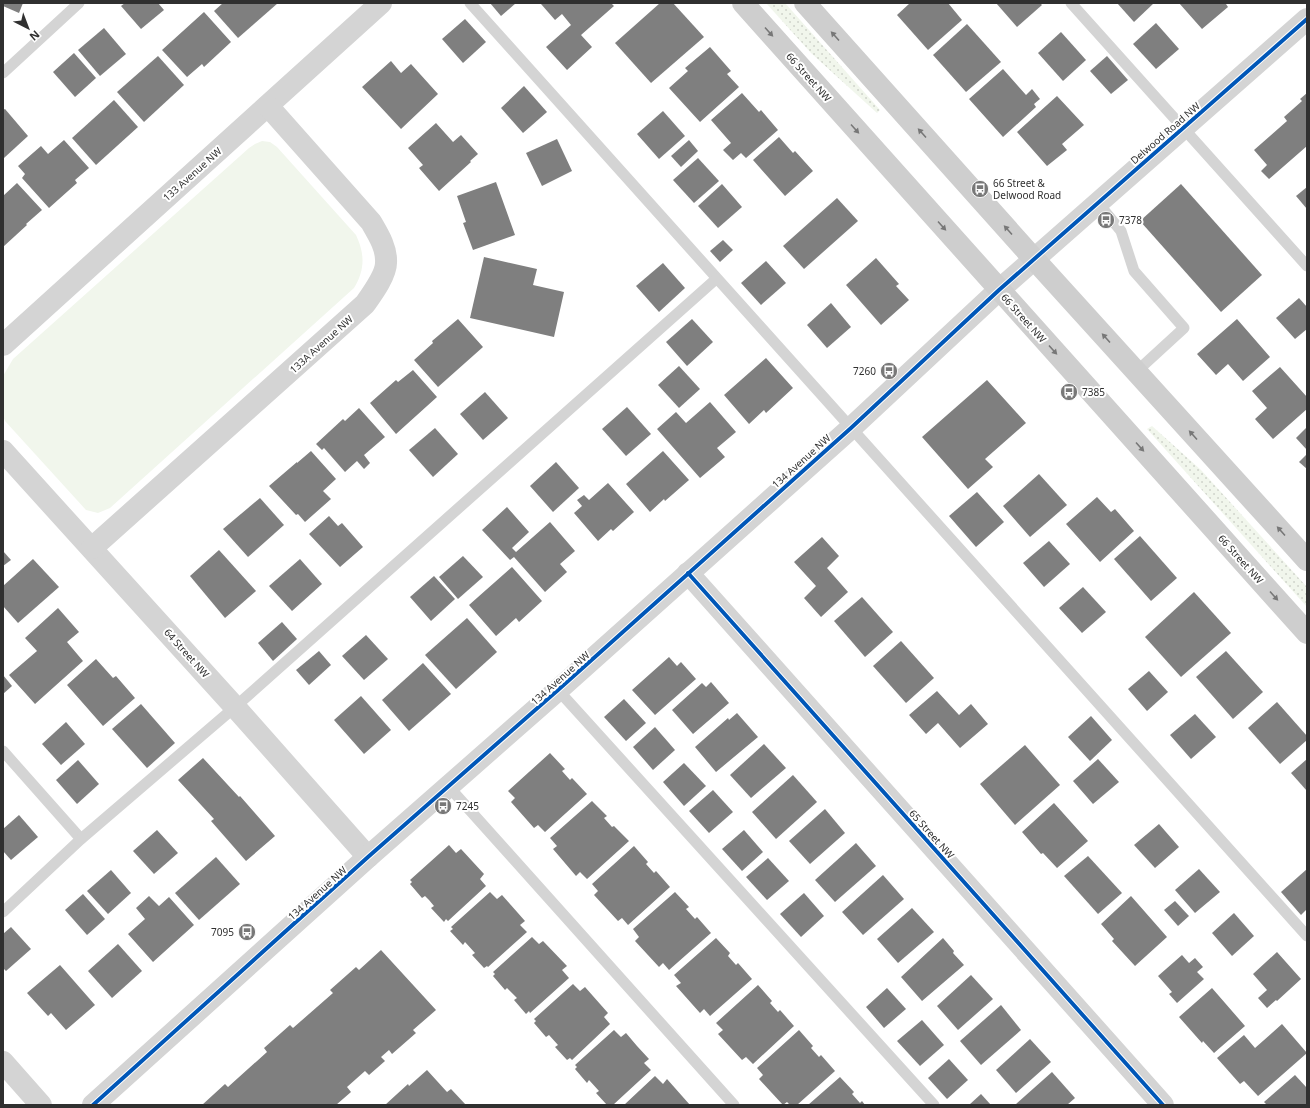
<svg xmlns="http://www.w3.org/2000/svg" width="1310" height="1108" font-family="'Noto Sans',sans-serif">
  <defs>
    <pattern id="grass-dots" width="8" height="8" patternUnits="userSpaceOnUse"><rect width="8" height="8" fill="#f1f6ec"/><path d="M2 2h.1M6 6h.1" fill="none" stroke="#cfd3cb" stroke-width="1.8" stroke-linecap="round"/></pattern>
  </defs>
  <rect width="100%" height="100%" fill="#fff"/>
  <g fill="url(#grass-dots)">
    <polygon points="766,3 785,3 880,110 877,113 811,53"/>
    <polygon points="1152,426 1201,470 1307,587 1307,607 1147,429"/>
  </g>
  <path fill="#f1f6ec" d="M262,141L270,142L277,147L356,235C365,254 365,270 354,288L110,508L98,513L86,510L5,421L3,416V376L13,359L249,148L255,144Z"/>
  <g fill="#7f7f7f">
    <polygon points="3,3 23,3 19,13 3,6"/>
    <polygon points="125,3 158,3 164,10 141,29 121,6"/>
    <polygon points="223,3 278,3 238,38 214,11"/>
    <polygon points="490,3 516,3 501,16"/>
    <polygon points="542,3 611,3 614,6 581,35 592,47 567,70 546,47 571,25 562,14 555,20 541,4"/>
    <polygon points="660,3 673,3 704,37 651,83 615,43"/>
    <polygon points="910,3 948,3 962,20 928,50 897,15"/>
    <polygon points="996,3 1040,3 1042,5 1017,27"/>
    <polygon points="1117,3 1154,3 1134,22"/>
    <polygon points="1179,3 1227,3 1226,4 1228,7 1202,29"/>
    <polygon points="204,12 231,42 204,67 202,64 187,77 162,50"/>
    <polygon points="465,19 486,42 463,63 442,39"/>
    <polygon points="1156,23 1179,49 1156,69 1133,44"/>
    <polygon points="967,24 1001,62 966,92 933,55"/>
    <polygon points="104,28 126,54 100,76 78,50"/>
    <polygon points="1061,32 1086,60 1063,81 1038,53"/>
    <polygon points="710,47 731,71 727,74 739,87 700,122 669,88 688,71 685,68"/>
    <polygon points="74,53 96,78 75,97 53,72"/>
    <polygon points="158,56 184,85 144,122 117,92"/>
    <polygon points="1107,56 1128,80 1111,94 1090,71"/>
    <polygon points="391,61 401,73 411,64 438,94 401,129 362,87"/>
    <polygon points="1003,69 1026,95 1032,89 1040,99 1034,104 1036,107 1003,137 969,99"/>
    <polygon points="524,86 547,112 523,133 501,108"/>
    <polygon points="742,93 759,112 761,110 778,130 746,158 741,153 733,160 723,150 731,143 711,120"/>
    <polygon points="1307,93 1307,146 1269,179 1261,171 1267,165 1254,150 1287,121 1284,117 1302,101 1300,99"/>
    <polygon points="1057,96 1084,125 1062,144 1067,150 1047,166 1017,132"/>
    <polygon points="114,100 138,127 96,165 72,138"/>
    <polygon points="5,109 28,136 4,158 3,110"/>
    <polygon points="663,111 685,136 659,159 637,134"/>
    <polygon points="436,123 453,142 461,135 478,154 470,161 471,162 439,191 419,168 423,165 408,148"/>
    <polygon points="779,137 793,153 795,151 813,171 785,196 753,160"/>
    <polygon points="557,139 572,171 542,186 526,153"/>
    <polygon points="64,140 89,168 75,180 77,183 49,208 22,178 25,174 18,166 41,146 48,154"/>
    <polygon points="689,140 698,151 681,167 671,156"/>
    <polygon points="698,158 719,181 694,203 673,180"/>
    <polygon points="496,182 515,235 473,250 463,223 466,222 457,196"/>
    <polygon points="17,183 42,210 26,224 27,225 3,247 3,196"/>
    <polygon points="722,184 742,207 718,228 698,206"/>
    <polygon points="1181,184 1262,275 1221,312 1140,221"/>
    <polygon points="1307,187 1307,209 1296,196"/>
    <polygon points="837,198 858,221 804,269 783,246"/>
    <polygon points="723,240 733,250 720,262 710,251"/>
    <polygon points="484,257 537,269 533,285 564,292 554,337 470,318"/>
    <polygon points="876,258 899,284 896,286 909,300 881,325 846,285"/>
    <polygon points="766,261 786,283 761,305 741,283"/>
    <polygon points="663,263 685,288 659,312 636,286"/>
    <polygon points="1299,298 1307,307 1307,329 1295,339 1276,318"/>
    <polygon points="831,303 851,327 827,348 807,325"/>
    <polygon points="458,319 483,347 438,387 414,360 433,343 432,341"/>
    <polygon points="692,319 713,342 687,366 666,342"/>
    <polygon points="1237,319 1270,357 1243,381 1228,364 1216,375 1197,354"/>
    <polygon points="766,358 793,388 766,413 764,410 749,424 724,395"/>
    <polygon points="679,366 700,389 679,408 658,385"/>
    <polygon points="1280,367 1307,397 1307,409 1273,439 1255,419 1267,408 1252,391"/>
    <polygon points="413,370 437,397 396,434 370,403 396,380 398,382"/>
    <polygon points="987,380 1026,423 985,459 993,467 968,489 922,437"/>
    <polygon points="485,392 508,418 483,440 460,414"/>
    <polygon points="710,402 736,432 717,448 725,457 700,478 657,429 676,412 686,423"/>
    <polygon points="627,407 651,434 626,456 602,429"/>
    <polygon points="359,408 385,437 364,455 370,463 364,469 357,461 345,472 324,448 322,450 316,444 343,419 345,421"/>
    <polygon points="1307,427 1307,450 1296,438"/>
    <polygon points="435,428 458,454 433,477 409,450"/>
    <polygon points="311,451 336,479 323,491 331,499 305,522 298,514 296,515 269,486 297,462 297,463"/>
    <polygon points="663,451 689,480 665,501 664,499 650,512 626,484"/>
    <polygon points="1307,454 1307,469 1299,462"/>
    <polygon points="556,462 579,488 553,512 530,486"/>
    <polygon points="1039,474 1067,505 1030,537 1003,506"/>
    <polygon points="608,483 634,512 613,531 611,529 598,541 574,513 582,506 577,500 584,495 589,500"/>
    <polygon points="977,492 1004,522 976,547 949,516"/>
    <polygon points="1097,497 1111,512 1115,509 1134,531 1100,562 1066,524"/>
    <polygon points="260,498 284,525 248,557 223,529"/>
    <polygon points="507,507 529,532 512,548 516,552 550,522 575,551 560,564 567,572 545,592 514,557 510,560 482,530"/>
    <polygon points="329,516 338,526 342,523 363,547 340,567 309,534"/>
    <polygon points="1140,536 1177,578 1151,601 1114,559"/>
    <polygon points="822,537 839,556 827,568 848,592 821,617 804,598 816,586 794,562"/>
    <polygon points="1049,541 1070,564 1044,587 1023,563"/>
    <polygon points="219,550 256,591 225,618 190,576"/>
    <polygon points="3,551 11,560 3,566"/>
    <polygon points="463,556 483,577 458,599 439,577"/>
    <polygon points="33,559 59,587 18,623 3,606 3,586"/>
    <polygon points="300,559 322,584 292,611 269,586"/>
    <polygon points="512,567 542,601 519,622 516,618 496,636 469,605"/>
    <polygon points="434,576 455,599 431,621 410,597"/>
    <polygon points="1083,587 1106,612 1082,633 1059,608"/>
    <polygon points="1194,592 1231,633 1181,677 1145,637"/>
    <polygon points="862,597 893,632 865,657 834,621"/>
    <polygon points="58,608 79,632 67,642 83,661 35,704 9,675 37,651 25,638"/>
    <polygon points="467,618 497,652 456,689 425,655"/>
    <polygon points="282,622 297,639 273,661 258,643"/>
    <polygon points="366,635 388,659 364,680 342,656"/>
    <polygon points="901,641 934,678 906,703 873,666"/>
    <polygon points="319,651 331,665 309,685 296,670"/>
    <polygon points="1226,651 1263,692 1233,719 1196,677"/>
    <polygon points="669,657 677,666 681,662 696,679 655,715 632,690"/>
    <polygon points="96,659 113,678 116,676 135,698 103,726 67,685"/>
    <polygon points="423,663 451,694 409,731 382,700"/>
    <polygon points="1149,671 1168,692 1147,711 1128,689"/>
    <polygon points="3,675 12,686 3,694"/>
    <polygon points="711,682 729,703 693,734 672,710 702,683 706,687"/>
    <polygon points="937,691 959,715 971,704 988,724 960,748 938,723 926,734 909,715"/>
    <polygon points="361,696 391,730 364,754 334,720"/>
    <polygon points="624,699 646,723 626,741 604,717"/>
    <polygon points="1277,702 1307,736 1307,740 1280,764 1248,728"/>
    <polygon points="141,704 175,743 147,768 112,729"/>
    <polygon points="737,713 758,737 716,772 695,747 728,718 729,720"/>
    <polygon points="1195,714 1216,737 1191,759 1170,735"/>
    <polygon points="1091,716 1112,740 1090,761 1068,737"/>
    <polygon points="66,722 85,744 61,765 42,744"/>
    <polygon points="655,727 675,750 653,770 633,747"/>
    <polygon points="764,744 786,768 751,798 730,775"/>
    <polygon points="1025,745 1060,785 1015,825 980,784"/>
    <polygon points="550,753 565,769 562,771 570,780 572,778 587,794 545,832 538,825 534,828 511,802 515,798 508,791"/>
    <polygon points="203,758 239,797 240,796 275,836 246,861 211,821 214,819 178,780"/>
    <polygon points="1098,759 1119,782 1093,804 1073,781"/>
    <polygon points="1307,759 1307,791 1291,773"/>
    <polygon points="78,760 99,784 77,804 56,780"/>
    <polygon points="684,763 706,786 684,806 663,782"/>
    <polygon points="793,775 817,802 776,839 752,812"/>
    <polygon points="713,790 733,812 709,833 689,811"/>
    <polygon points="592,801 607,816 604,818 612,827 614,826 629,841 587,879 580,872 576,876 553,849 557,846 550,838"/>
    <polygon points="1054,803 1088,841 1057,868 1043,853 1041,854 1022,832"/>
    <polygon points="825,809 845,833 810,864 789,841"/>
    <polygon points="19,815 38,837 11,860 3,851 3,829"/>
    <polygon points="1159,824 1179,847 1155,868 1134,845"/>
    <polygon points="157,830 178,853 154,874 133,851"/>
    <polygon points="744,830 763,852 742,871 722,849"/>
    <polygon points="856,843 876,866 835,902 815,880"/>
    <polygon points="449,845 456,853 461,849 484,874 480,879 486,886 448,921 446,919 444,922 431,908 434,906 429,900 425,896 422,898 410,884 412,882 410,880"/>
    <polygon points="634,846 648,862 646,864 654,873 656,871 670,887 628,925 622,918 618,921 594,895 598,891 592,884"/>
    <polygon points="1088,856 1122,893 1098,914 1064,876"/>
    <polygon points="216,857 240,884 199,920 175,893"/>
    <polygon points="768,858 789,881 767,900 746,877"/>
    <polygon points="1199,869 1220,892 1195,913 1175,890"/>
    <polygon points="1307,869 1307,909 1301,915 1281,892"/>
    <polygon points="111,870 131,893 108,914 87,891"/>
    <polygon points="883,875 904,899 863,935 842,912"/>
    <polygon points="490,892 497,899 502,895 525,921 520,925 527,932 488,967 487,966 484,968 472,955 475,953 465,942 463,945 450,931 453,929 451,927"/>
    <polygon points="675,892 689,907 686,909 695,919 697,917 711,933 669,970 663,963 659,967 635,941 639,937 633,929"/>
    <polygon points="804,893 824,916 801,937 780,914"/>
    <polygon points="83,894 105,919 87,935 65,910"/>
    <polygon points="149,896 159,906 169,897 194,925 153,962 128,934 145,919 136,908"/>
    <polygon points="1131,896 1167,937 1135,966 1112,941 1114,939 1101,924"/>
    <polygon points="1175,901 1189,916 1178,926 1164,910"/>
    <polygon points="912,908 934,932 898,963 877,939"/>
    <polygon points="1234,913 1254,936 1232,956 1212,933"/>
    <polygon points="11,927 31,949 6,971 3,968 3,934"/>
    <polygon points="532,937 539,944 543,941 567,966 562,970 569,978 530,1013 529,1011 526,1014 514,1000 517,998 507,988 505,990 493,976 495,974 493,972"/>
    <polygon points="716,938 730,953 728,956 736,965 738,963 752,979 710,1016 704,1009 700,1013 676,986 681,983 674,975"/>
    <polygon points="943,938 954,951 953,953 964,965 922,1001 901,977"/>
    <polygon points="118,944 142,971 112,998 88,971"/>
    <polygon points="381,950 436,1010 413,1030 416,1033 392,1054 389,1050 381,1057 385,1061 369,1075 365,1071 347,1087 351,1092 336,1105 202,1105 225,1084 228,1087 267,1052 264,1048 290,1025 293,1028 333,993 330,990 356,967 359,970"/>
    <polygon points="1277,952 1301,979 1277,1001 1276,1000 1267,1008 1258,998 1267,990 1253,974"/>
    <polygon points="1182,955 1189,963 1195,958 1203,967 1197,972 1204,979 1177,1003 1169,994 1172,992 1158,976"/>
    <polygon points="60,965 95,1005 66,1030 51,1013 48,1016 27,993"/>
    <polygon points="971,975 993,999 958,1030 937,1006"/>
    <polygon points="573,984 580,991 585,987 608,1013 604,1017 610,1024 572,1060 570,1058 567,1060 555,1047 558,1045 549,1035 546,1037 534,1023 536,1021 534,1019"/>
    <polygon points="758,985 772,1001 770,1003 778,1012 780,1010 794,1026 753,1064 746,1057 742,1060 718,1034 723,1030 716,1023"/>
    <polygon points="887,988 906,1009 884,1028 866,1007"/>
    <polygon points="1212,988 1245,1026 1214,1053 1203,1041 1202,1043 1179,1017"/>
    <polygon points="1001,1005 1021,1030 981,1065 960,1041"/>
    <polygon points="922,1020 944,1045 920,1066 897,1041"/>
    <polygon points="1282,1024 1307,1053 1258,1096 1244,1081 1240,1084 1217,1058 1244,1035 1255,1048"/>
    <polygon points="614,1030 621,1037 626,1033 637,1046 649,1059 644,1063 651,1070 613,1105 611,1104 607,1105 596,1093 599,1091 589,1080 587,1083 575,1069 577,1067 575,1065"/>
    <polygon points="799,1030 813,1046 811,1048 819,1057 821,1055 835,1071 797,1105 790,1105 787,1102 783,1105 759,1079 763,1075 757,1068"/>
    <polygon points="1030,1039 1051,1062 1016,1093 996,1070"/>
    <polygon points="949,1059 968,1080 947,1099 928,1078"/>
    <polygon points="427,1070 447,1092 451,1089 466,1105 385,1105 408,1084 409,1086"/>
    <polygon points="1052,1072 1075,1098 1067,1105 1015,1105"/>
    <polygon points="1295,1075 1307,1088 1307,1105 1267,1105 1264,1102"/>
    <polygon points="655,1076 663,1084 667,1079 690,1105 624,1105"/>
    <polygon points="840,1077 854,1092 852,1094 860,1103 862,1101 865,1105 808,1105"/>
    <polygon points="981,1094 991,1105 969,1105"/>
  </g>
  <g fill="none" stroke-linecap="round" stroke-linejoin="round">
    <g stroke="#d4d4d4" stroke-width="11">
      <polyline points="470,3 1307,936"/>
      <polyline points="1071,3 1307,266"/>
      <polyline points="3,73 79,3"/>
      <polyline points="1098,203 1121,231 1134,271 1184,328 1136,372"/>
      <polyline points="558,690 934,1105"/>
      <polyline points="3,751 81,839"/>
      <polyline points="449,787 734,1105"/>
      <polyline points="3,912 81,839 235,707 716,279"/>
    </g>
    <g stroke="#d4d4d4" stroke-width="22">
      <polyline points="3,345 381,3"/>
      <polyline points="3,451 235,707 368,857"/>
      <path d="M92,548L365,304C372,294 386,275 386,263C387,248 378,234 371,222L268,106"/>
      <polyline points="688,573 1163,1105"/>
      <polyline points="3,1062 41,1105"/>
    </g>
    <polyline stroke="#d4d4d4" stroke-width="22" points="93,1105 368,857 558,690 851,428 999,290 1307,19"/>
    <g stroke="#cecece" stroke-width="22">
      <polyline points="743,3 1307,633"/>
      <polyline points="805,3 1034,259 1307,560"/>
    </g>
    <defs>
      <g id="cycleway">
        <polyline points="688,573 1163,1105"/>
        <polyline points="93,1105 368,857 558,690 851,428 999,290 1307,19"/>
      </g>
    </defs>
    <use href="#cycleway" stroke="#fff" stroke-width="6"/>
    <use href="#cycleway" stroke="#0057b8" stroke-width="4"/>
  </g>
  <defs><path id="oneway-solid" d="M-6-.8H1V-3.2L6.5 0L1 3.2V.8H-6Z"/></defs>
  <g fill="#777">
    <use href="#oneway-solid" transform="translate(769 32) rotate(48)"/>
    <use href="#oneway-solid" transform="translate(835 36) rotate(-132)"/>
    <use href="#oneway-solid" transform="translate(855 129) rotate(48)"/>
    <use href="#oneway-solid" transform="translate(922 133) rotate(-132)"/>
    <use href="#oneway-solid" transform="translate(942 226) rotate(48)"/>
    <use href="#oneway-solid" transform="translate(1008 230) rotate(-132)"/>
    <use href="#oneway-solid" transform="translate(1106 338) rotate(-132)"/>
    <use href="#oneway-solid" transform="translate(1053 350) rotate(48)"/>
    <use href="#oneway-solid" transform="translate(1193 435) rotate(-132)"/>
    <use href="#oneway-solid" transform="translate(1140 447) rotate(48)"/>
    <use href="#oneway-solid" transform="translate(1281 531) rotate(-132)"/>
    <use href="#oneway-solid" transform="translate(1274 596) rotate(48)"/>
  </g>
  <defs>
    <symbol id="bus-disc" viewBox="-11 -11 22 22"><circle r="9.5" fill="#787878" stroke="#fff"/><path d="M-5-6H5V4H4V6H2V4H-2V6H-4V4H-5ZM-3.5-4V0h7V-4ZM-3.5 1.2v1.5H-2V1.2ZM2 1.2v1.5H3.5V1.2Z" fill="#fff"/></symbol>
  </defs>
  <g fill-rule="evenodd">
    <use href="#bus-disc" x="970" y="179" width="20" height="20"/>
    <use href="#bus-disc" x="1096" y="210" width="20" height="20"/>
    <use href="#bus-disc" x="879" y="361" width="20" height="20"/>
    <use href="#bus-disc" x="1059" y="382" width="20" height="20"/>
    <use href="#bus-disc" x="433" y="796" width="20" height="20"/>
    <use href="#bus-disc" x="237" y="922" width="20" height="20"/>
  </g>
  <g text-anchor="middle" stroke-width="4" stroke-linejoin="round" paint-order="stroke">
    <g font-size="10" fill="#303030" stroke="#fff">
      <text transform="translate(809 77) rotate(48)" y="4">66 Street NW</text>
      <text transform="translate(1165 133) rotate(-41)" y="4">Delwood Road NW</text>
      <text transform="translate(192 174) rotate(-42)" y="4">133 Avenue NW</text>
      <text transform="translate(1024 318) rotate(48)" y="4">66 Street NW</text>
      <text transform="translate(321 344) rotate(-42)" y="4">133A Avenue NW</text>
      <text transform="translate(801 461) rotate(-42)" y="4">134 Avenue NW</text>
      <text transform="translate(1241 559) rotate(48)" y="4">66 Street NW</text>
      <text transform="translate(187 653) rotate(48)" y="4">64 Street NW</text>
      <text transform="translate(560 678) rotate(-42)" y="4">134 Avenue NW</text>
      <text transform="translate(932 834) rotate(48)" y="4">65 Street NW</text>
      <text transform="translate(317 893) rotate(-42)" y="4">134 Avenue NW</text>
    </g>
    <g font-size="10" fill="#303030" stroke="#fff" text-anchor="start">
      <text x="993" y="187">66 Street &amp;<tspan x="993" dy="12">Delwood Road</tspan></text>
      <text x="1119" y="224">7378</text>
      <text x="876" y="375" text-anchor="end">7260</text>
      <text x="1082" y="396">7385</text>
      <text x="456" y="810">7245</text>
      <text x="234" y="936" text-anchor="end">7095</text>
    </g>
  </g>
  <rect width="1310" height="1108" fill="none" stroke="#303030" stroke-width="8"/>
  <g transform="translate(28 28) rotate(138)" stroke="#ffffff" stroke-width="3" paint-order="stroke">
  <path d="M0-3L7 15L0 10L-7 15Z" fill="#303030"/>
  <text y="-6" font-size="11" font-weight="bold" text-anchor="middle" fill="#303030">N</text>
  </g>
</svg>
